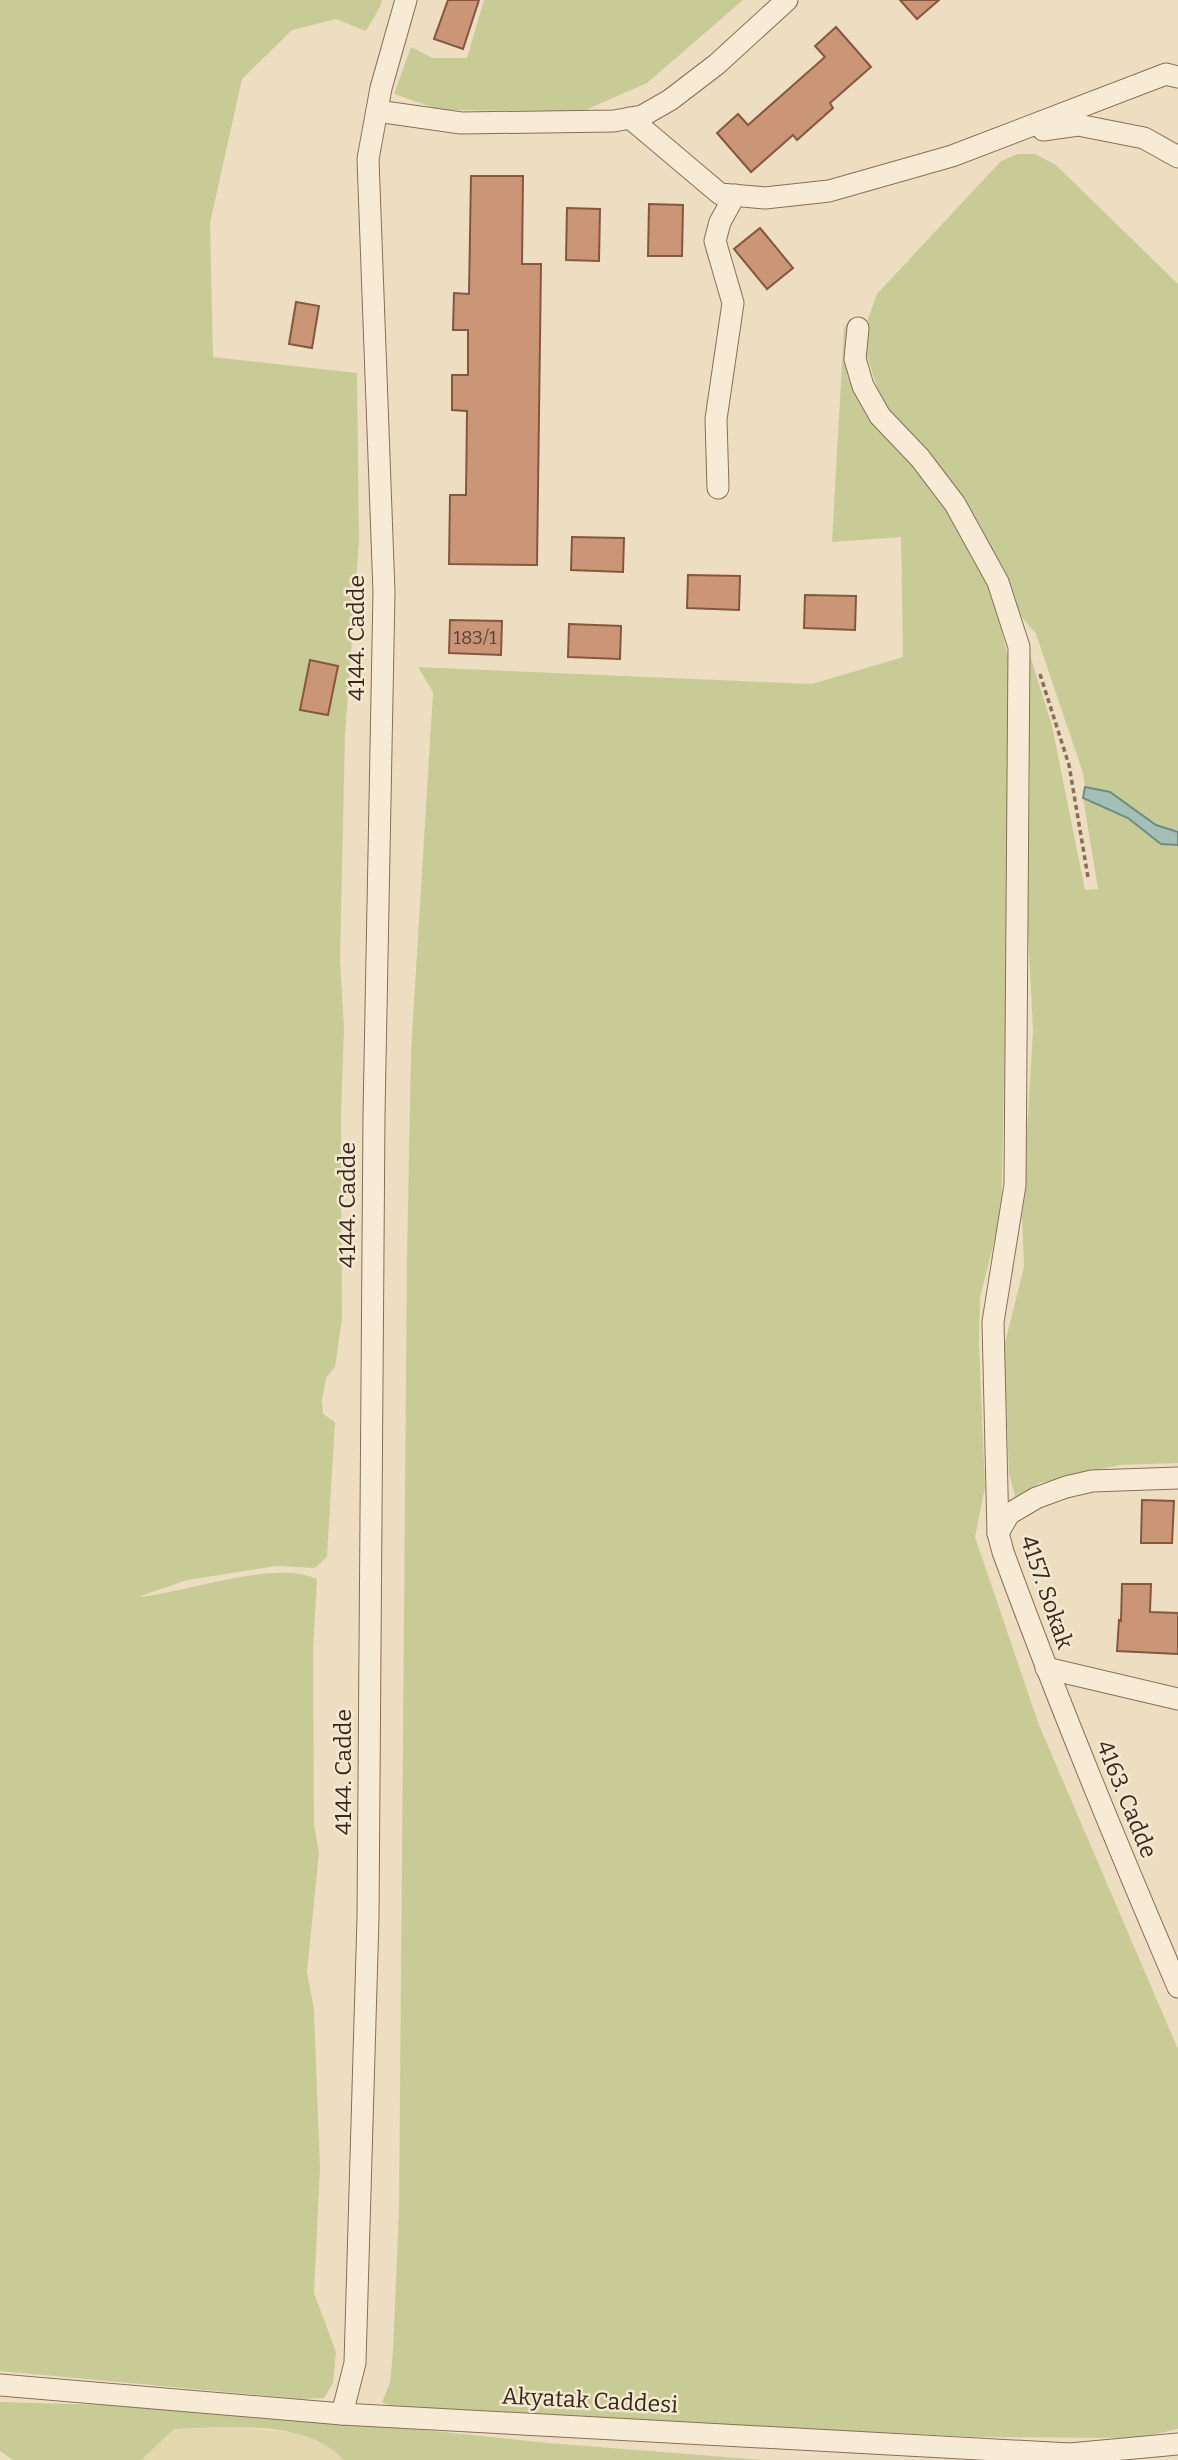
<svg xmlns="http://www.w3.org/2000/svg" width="1178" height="2460" font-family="Bitter,serif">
  <rect width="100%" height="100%" fill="#eddec2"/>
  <polygon fill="#e3d7af" points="233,2427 295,2433 334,2448 344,2460 141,2460 174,2429"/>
  <g fill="#c9cb96">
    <path d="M0,0H382L380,7L366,31L336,19L292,30L242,79L210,223L213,357L357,373L359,541L345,735L340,961L344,1028L341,1116L342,1319L335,1367L326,1378L322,1400L323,1414L335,1422L327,1557L315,1568L277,1566L187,1580L138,1597C184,1593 276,1559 317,1579L313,1651L314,1825L319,1853L307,1972L314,2009L320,2168L314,2293L336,2352L333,2383L324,2398L303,2399L0,2371Z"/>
    <polygon points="484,0 743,0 647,83 583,111 440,110 394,94 411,47 433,58 467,58"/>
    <polygon points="1018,154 1035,154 1056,165 1178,284 1178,832 1156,825 1110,792 1085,787 1083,773 1036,634 1016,610 883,405 863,345 866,325 877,294 1001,161"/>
    <polygon points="854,317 847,357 919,467 954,515 990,584 1010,665 1012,741 1001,1215 980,1297 979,1344 985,1487 975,1537 1039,1725 1178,2049 1178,2429 1139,2438 977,2437 574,2418 392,2406 382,2402 390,2383 393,2351 399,2210 407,1256 411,1052 433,692 418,667 812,684 903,657 901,537 832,542 844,328"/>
    <polygon points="1027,645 1052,726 1085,890 1098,889 1083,798 1128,818 1161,844 1178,845 1178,1463 1120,1465 1039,1483 1016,1500 1009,1473 1004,1347 1024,1267 1022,1215 1033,1031 1027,908 1030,777"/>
    <path d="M0,2402L109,2405L227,2414L376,2425L548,2443L764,2460H344C307,2419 225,2427 174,2429L141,2460H13L0,2451Z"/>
  </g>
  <polygon fill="#a4c0b6" stroke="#6b8e83" stroke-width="2" points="1085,787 1110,792 1156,825 1178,832 1178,845 1161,844 1128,818 1083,798"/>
  <g fill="#cb9578" stroke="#86573f" stroke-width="2">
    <polygon points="448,0 479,0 463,49 434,39"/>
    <polygon points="900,0 939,0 917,19"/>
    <polygon points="836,27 871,67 830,103 833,108 797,140 793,135 751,172 717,133 738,114 748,125 825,57 815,46"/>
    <polygon points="471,176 523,176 522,264 541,264 537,565 449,564 450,495 466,495 467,411 452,410 452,375 468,375 468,330 453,330 454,293 469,294"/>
    <polygon points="649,204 683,205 682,256 648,256"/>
    <polygon points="567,208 600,209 599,261 566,260"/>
    <polygon points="760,228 793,268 767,289 734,249"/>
    <polygon points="296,302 319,306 312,348 289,344"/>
    <polygon points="572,537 624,538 623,572 571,570"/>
    <polygon points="688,575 740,576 739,610 687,608"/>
    <polygon points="805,595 856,596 855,630 804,628"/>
    <polygon points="450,620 502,621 501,655 449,653"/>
    <polygon points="569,624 621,626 620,659 568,657"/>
    <polygon points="310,660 338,666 328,715 300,710"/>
    <polygon points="1142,1500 1174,1501 1172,1543 1141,1543"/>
    <polygon points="1122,1584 1151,1584 1150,1612 1178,1613 1178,1654 1117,1651 1119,1620 1121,1621"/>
  </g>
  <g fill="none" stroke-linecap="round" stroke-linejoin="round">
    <defs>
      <g id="minor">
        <polyline points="377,111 461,123 614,121 642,116 670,100 717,64 787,0"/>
        <polyline points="630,118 720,194 765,198 829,191 952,156 1166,74 1178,77"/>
        <polyline points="1043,130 1078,125 1144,138 1178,157"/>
        <path d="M858,328L855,359L863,386L880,416L920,458L955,504L998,582L1019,647L1015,1185L993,1322L998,1533L1003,1552C1057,1699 1116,1843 1178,1987"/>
        <polyline points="718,488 716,419 733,303 715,241 720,222 735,195"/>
        <polyline points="998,1533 1009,1514 1036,1498 1066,1487 1092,1481 1178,1478"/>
        <polyline points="1046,1668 1178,1699"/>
        <polyline points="0,2385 342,2414 1070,2454 1178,2444"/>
        <polyline points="342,2414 355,2363 368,1918 374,1115 384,592 368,159 381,88 406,0"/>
      </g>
    </defs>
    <use href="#minor" stroke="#876f59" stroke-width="23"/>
    <polyline stroke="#876f59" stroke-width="3.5" stroke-dasharray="5 3.5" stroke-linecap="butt" points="1040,674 1069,765 1088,877"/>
    <use href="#minor" stroke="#f8ebd5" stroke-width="21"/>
  </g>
  <g text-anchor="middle" stroke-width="5" stroke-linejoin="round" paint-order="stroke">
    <g font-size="19" fill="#5c4334">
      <text x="475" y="644">183/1</text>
    </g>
    <g font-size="23" fill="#37281d" stroke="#f5e8d1">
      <text transform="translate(356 638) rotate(-90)" y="8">4144. Cadde</text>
      <text transform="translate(347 1205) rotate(-90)" y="8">4144. Cadde</text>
      <text transform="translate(1047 1592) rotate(71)" y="8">4157. Sokak</text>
      <text transform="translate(343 1772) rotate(-90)" y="8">4144. Cadde</text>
      <text transform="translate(1127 1799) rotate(68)" y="8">4163. Cadde</text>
      <text transform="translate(590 2400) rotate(3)" y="8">Akyatak Caddesi</text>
    </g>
  </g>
</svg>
